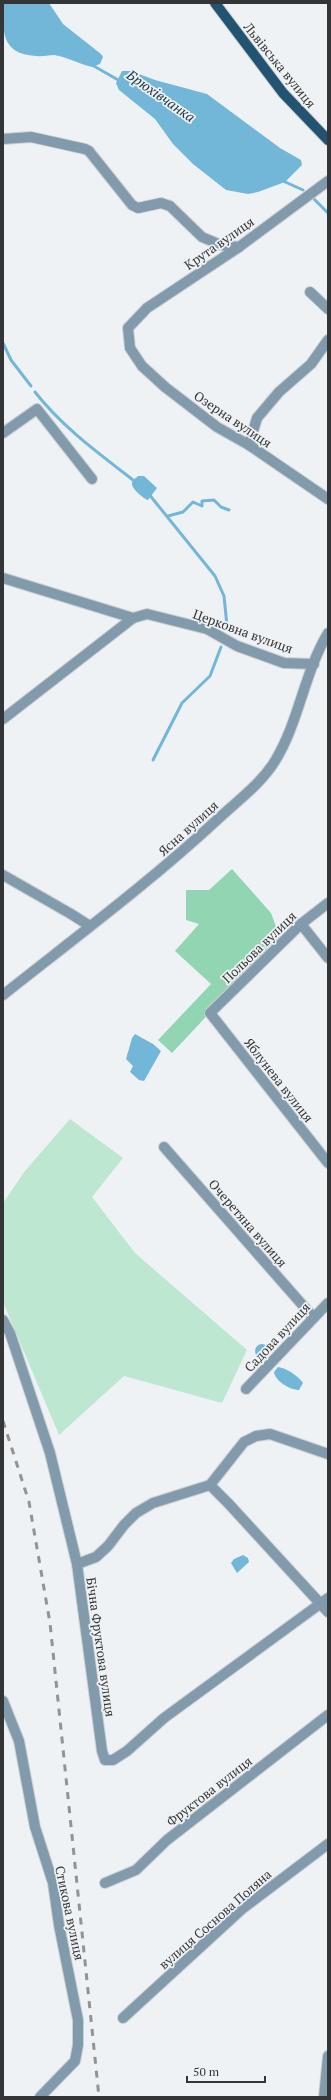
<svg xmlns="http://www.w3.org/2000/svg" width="331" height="2100" font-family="'PT Serif',serif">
  <rect width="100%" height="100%" fill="#eff2f4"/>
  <polygon fill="#bee7d1" points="70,1119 123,1158 92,1197 135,1253 247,1350 222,1403 124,1376 59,1435 3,1302 3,1203 25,1171"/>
  <polygon fill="#92d5b2" points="232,869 271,913 280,938 172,1053 158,1040 211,984 175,951 199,924 186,920 186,890 209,890"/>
  <g fill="#73b7d8">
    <path d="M3,3H49L63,24L101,54L103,57L100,64L92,67C80,64 67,57 54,55C48,55 42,57 36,56C0,54 3,30 3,3Z"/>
    <polygon points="122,71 131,71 155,80 207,94 280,148 301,160 302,165 285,182 258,192 248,194 226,190 193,164 173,144 155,119 119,90 116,83"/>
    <path d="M138,476H144L157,488L148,500C144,499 132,489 132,484C131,481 136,478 138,476Z"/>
    <polygon points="135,1034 153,1044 161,1051 144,1081 139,1080 130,1072 133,1066 126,1059 132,1038"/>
    <circle cx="262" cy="1351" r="7"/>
    <path d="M278,1367C287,1368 298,1376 303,1383L299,1390C290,1390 275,1381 274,1372Z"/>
    <polygon points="243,1555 248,1558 249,1562 237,1573 231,1563 234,1559"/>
  </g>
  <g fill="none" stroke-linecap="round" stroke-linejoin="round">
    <g stroke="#73b7d8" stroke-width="3">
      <polyline points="92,65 120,81"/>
      <polyline points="283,181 303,190"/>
      <polyline points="314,199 328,213"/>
      <polyline points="3,343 11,360 31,386"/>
      <path d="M35,392C63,428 101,455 137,483"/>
      <polyline points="148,493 215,576 224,596 227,626"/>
      <polyline points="168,516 183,512 193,502 202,506 202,501 214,500 221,507 229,510"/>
      <polyline points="153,760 182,703 210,676 221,647"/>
    </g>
    <defs>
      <g id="minor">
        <polyline points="3,139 31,137 85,149 89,151 132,205 138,208 161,203 170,206 202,237 221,245 239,247"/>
        <polyline points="328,181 239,247 147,308 128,328 130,348 142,366 165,387 217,427 249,445 328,499"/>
        <polyline points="310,292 328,309"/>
        <polyline points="3,433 37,409 92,479"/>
        <polyline points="249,445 257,418 279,392 311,364 328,340"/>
        <polyline points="3,578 133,618 147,614 207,629 237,646 284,663 314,664"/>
        <polyline points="3,719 133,618"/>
        <polyline points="3,875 71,914 90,926"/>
        <polyline points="328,903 301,924 210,1013 328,1163"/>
        <polyline points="301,924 328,958"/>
        <path d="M3,995C75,938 150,882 218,819C237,801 261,784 275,761C299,722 304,673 328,633"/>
        <polyline points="164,1147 313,1317"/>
        <polyline points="3,1320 10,1333 50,1453 77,1564 102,1751 105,1760 113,1760 127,1751 164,1718 328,1598"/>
        <polyline points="246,1389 328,1303"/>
        <polyline points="210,1485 228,1503 328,1612"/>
        <polyline points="77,1564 96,1557 108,1546 124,1525 136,1513 153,1503 210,1485 244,1442 256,1436 270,1434 328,1454"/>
        <polyline points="3,1701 19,1741 35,1827 53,1883 59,1925 78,2020 78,2045 75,2061 40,2097"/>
        <polyline points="105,1883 136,1870 167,1840 328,1715"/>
        <polyline points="123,2018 242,1909 328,1844"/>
        <polyline points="324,2097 328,2056"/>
      </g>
      <polyline id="major" points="215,3 283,93 328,140"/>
    </defs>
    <use href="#minor" stroke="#cdd0d2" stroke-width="12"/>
    <use href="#major" stroke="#cdd0d2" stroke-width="12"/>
    <use href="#minor" stroke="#829bac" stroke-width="10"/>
    <use href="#major" stroke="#225370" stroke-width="10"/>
    <polyline stroke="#919394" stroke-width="3" stroke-dasharray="7 7" stroke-linecap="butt" points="3,1421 29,1502 50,1623 99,2097"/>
  </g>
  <g text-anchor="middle" stroke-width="3.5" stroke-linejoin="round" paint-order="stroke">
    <g font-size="13" fill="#343536" stroke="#eff2f4">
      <text transform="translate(280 65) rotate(51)" y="5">Львівська вулиця</text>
      <text transform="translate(219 243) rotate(-35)" y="5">Крута вулиця</text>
      <text transform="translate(233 419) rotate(34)" y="5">Озерна вулиця</text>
      <text transform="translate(243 631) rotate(20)" y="5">Церковна вулиця</text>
      <text transform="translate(188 828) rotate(-42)" y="5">Ясна вулиця</text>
      <text transform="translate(259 947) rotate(-44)" y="5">Польова вулиця</text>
      <text transform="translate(279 1080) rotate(52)" y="5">Яблунева вулиця</text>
      <text transform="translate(248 1223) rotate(49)" y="5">Очеретяна вулиця</text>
      <text transform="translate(277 1337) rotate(-47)" y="5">Садова вулиця</text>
      <text transform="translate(101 1647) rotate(82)" y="5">Бічна Фруктова вулиця</text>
      <text transform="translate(209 1791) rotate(-38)" y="5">Фруктова вулиця</text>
      <text transform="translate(70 1913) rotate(78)" y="5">Стикова вулиця</text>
      <text transform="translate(215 1919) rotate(-41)" y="5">вулиця Соснова Поляна</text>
    </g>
    <g font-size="14" font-style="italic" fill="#193948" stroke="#eff2f4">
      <text transform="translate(161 96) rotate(35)" y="5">Брюхівчанка</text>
    </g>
  </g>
  <rect width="331" height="2100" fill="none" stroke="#343536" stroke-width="8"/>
  <path d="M187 2076v6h78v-6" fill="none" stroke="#343536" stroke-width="2"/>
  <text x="193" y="2076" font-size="12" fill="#343536" stroke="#eff2f4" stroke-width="3" paint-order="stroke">50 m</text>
</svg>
